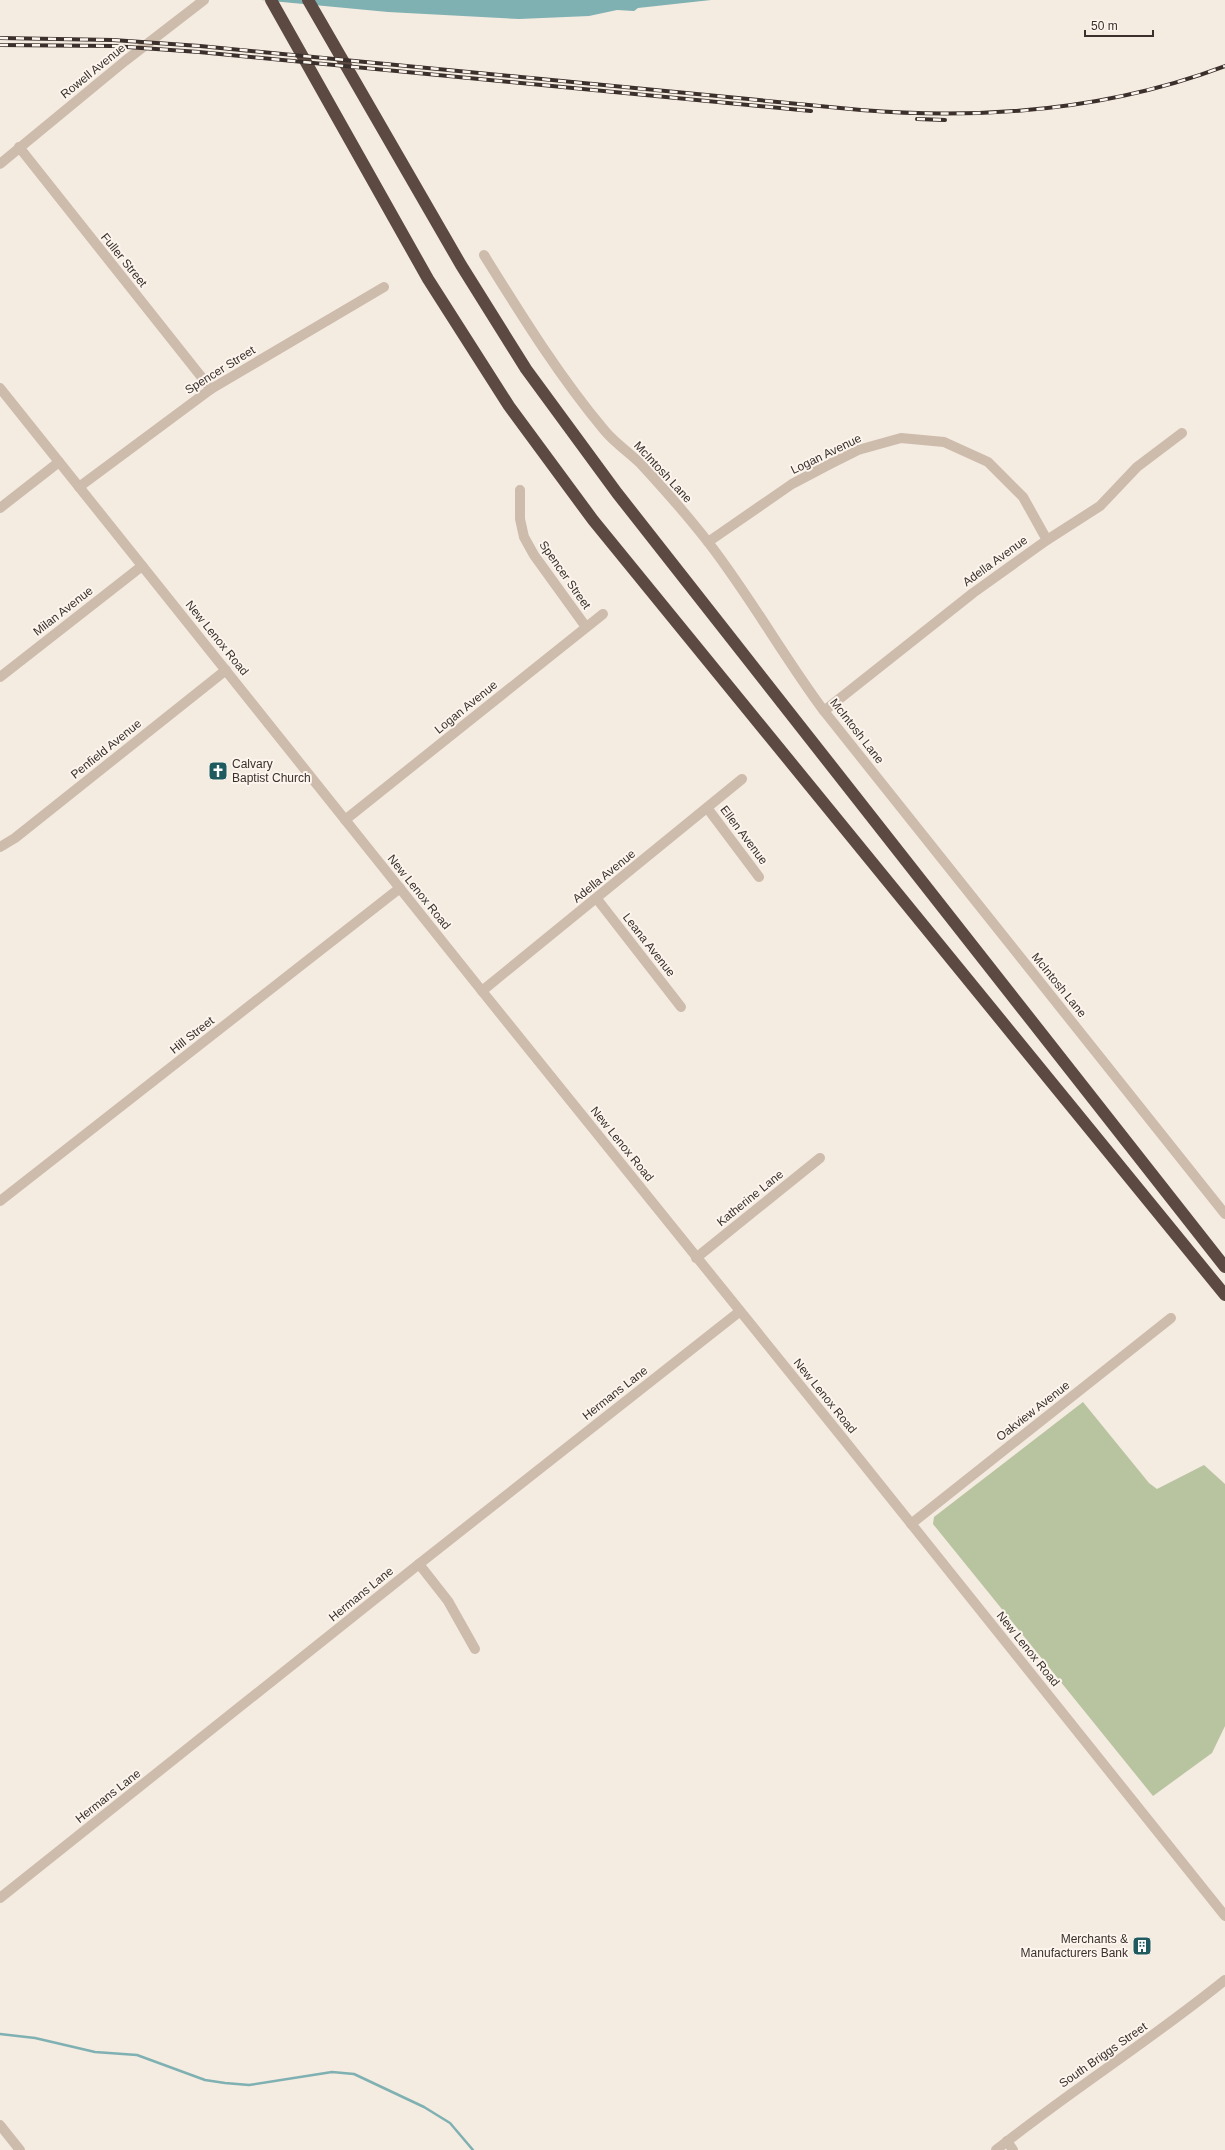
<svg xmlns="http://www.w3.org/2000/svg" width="1225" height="2150" font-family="Arial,sans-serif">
  <rect width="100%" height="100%" fill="#f4ebe1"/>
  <polygon fill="#b8c4a0" points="1083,1402 1149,1483 1157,1489 1204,1465 1225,1484 1225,1726 1212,1753 1153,1796 933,1524 934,1517"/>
  <polygon fill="#7fb0b2" points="261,0 711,0 638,8 634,11 617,10 589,16 519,19 388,12"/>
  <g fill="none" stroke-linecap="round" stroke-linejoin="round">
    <polyline stroke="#7fb0b2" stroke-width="2.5" points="0,2034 35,2038 95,2052 137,2055 205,2080 225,2083 249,2085 332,2072 354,2074 424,2107 450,2123 473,2150"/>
    <g stroke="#cdbbac" stroke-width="10">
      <polyline points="19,147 211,389"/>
      <polyline points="0,164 125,61 204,0"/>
      <path d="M484,255C522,316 559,376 605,431C616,444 630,453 641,464C664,489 687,515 708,542C750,596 783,656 824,711L1225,1214"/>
      <polyline points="0,388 482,991 845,1441 1225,1916"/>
      <polyline points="79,487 211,389 384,287"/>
      <polyline points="520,490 520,519 524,537 534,555 586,627"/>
      <polyline points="0,508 59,462"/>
      <polyline points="708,542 792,484 830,464 858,450 901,438 944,442 988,462 1023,497 1047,540"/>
      <polyline points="0,677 142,566"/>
      <polyline points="824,711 973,593 1047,540 1100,506 1137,467 1182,433"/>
      <polyline points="708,809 759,877"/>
      <polyline points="345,820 603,614"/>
      <polyline points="0,847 15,838 226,670"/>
      <polyline points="597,899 681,1007"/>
      <polyline points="482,991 742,779"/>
      <polyline points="0,1201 400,888"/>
      <polyline points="696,1258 820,1158"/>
      <polyline points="911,1524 1171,1318"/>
      <polyline points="419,1564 448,1601 475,1649"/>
      <polyline points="0,1898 419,1564 739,1312"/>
      <polyline points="0,2125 20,2150"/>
      <polyline points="1007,2141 1013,2150"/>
      <path d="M996,2150C1070,2091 1151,2040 1225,1980"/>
    </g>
    <g stroke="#5c4a42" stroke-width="12">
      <polyline points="271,0 428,279 509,406 593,520 1225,1295"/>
      <polyline points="308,0 461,265 526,369 617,493 1225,1267"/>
    </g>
    <defs>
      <g id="rail">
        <path d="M0,38L113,40L200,46L861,110C985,120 1108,110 1225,66"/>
        <polyline points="0,45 113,46 199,52 811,111"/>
        <polyline points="917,119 945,120"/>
      </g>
    </defs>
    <use href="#rail" stroke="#3b302b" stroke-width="4"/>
    <use href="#rail" stroke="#fbf5ee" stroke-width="2.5" stroke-dasharray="8" stroke-linecap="butt"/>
  </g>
  <defs>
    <symbol id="church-square" viewBox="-11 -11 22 22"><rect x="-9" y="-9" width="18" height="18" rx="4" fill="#1f5a5e" stroke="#fbf5ee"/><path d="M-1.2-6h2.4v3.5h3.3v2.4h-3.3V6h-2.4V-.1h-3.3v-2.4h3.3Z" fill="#fff"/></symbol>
    <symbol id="building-square" viewBox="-11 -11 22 22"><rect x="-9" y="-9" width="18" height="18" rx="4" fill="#1f5a5e" stroke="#fbf5ee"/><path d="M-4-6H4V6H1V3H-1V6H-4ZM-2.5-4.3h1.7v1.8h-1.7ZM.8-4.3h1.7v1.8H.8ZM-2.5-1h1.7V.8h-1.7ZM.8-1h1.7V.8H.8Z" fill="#fff"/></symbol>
  </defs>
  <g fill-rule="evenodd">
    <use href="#church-square" x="207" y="760" width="22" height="22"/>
    <use href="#building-square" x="1131" y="1935" width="22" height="22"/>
  </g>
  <g text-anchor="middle" stroke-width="4" stroke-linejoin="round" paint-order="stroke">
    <g font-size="12" fill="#3b302b" stroke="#fbf5ee">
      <text transform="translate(93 71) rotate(-39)" y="4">Rowell Avenue</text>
      <text transform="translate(124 260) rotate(51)" y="4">Fuller Street</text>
      <text transform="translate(220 370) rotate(-32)" y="4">Spencer Street</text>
      <text transform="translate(826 454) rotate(-26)" y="4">Logan Avenue</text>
      <text transform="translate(663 472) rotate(47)" y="4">McIntosh Lane</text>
      <text transform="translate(995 561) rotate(-36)" y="4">Adella Avenue</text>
      <text transform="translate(565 575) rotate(55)" y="4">Spencer Street</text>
      <text transform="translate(63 611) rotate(-38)" y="4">Milan Avenue</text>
      <text transform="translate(217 638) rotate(51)" y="4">New Lenox Road</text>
      <text transform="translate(466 707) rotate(-39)" y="4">Logan Avenue</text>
      <text transform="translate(857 731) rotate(52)" y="4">McIntosh Lane</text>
      <text transform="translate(106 749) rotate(-39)" y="4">Penfield Avenue</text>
      <text transform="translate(744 835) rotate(53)" y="4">Ellen Avenue</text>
      <text transform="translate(604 876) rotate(-39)" y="4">Adella Avenue</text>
      <text transform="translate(419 892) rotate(51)" y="4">New Lenox Road</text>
      <text transform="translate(649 945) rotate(52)" y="4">Leana Avenue</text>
      <text transform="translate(1059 985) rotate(51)" y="4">McIntosh Lane</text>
      <text transform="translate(192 1035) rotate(-38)" y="4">Hill Street</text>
      <text transform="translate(622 1144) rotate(51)" y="4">New Lenox Road</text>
      <text transform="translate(750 1198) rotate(-39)" y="4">Katherine Lane</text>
      <text transform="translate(615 1393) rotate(-38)" y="4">Hermans Lane</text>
      <text transform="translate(825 1396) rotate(51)" y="4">New Lenox Road</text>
      <text transform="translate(1033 1411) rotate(-38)" y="4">Oakview Avenue</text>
      <text transform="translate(361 1594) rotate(-39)" y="4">Hermans Lane</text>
      <text transform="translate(1028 1649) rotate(51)" y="4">New Lenox Road</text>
      <text transform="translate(108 1796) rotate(-38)" y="4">Hermans Lane</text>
      <text transform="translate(1103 2055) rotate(-35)" y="4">South Briggs Street</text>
    </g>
    <g font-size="12" fill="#3b302b" stroke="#fbf5ee" text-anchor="start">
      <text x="232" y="768">Calvary<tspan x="232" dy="14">Baptist Church</tspan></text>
      <text x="1128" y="1943" text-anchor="end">Merchants &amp;<tspan x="1128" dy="14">Manufacturers Bank</tspan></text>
    </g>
  </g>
  <path d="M1085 30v6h68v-6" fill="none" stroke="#3b302b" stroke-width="2"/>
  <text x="1091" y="30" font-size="12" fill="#3b302b" stroke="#fbf5ee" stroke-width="3" paint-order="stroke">50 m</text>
</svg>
